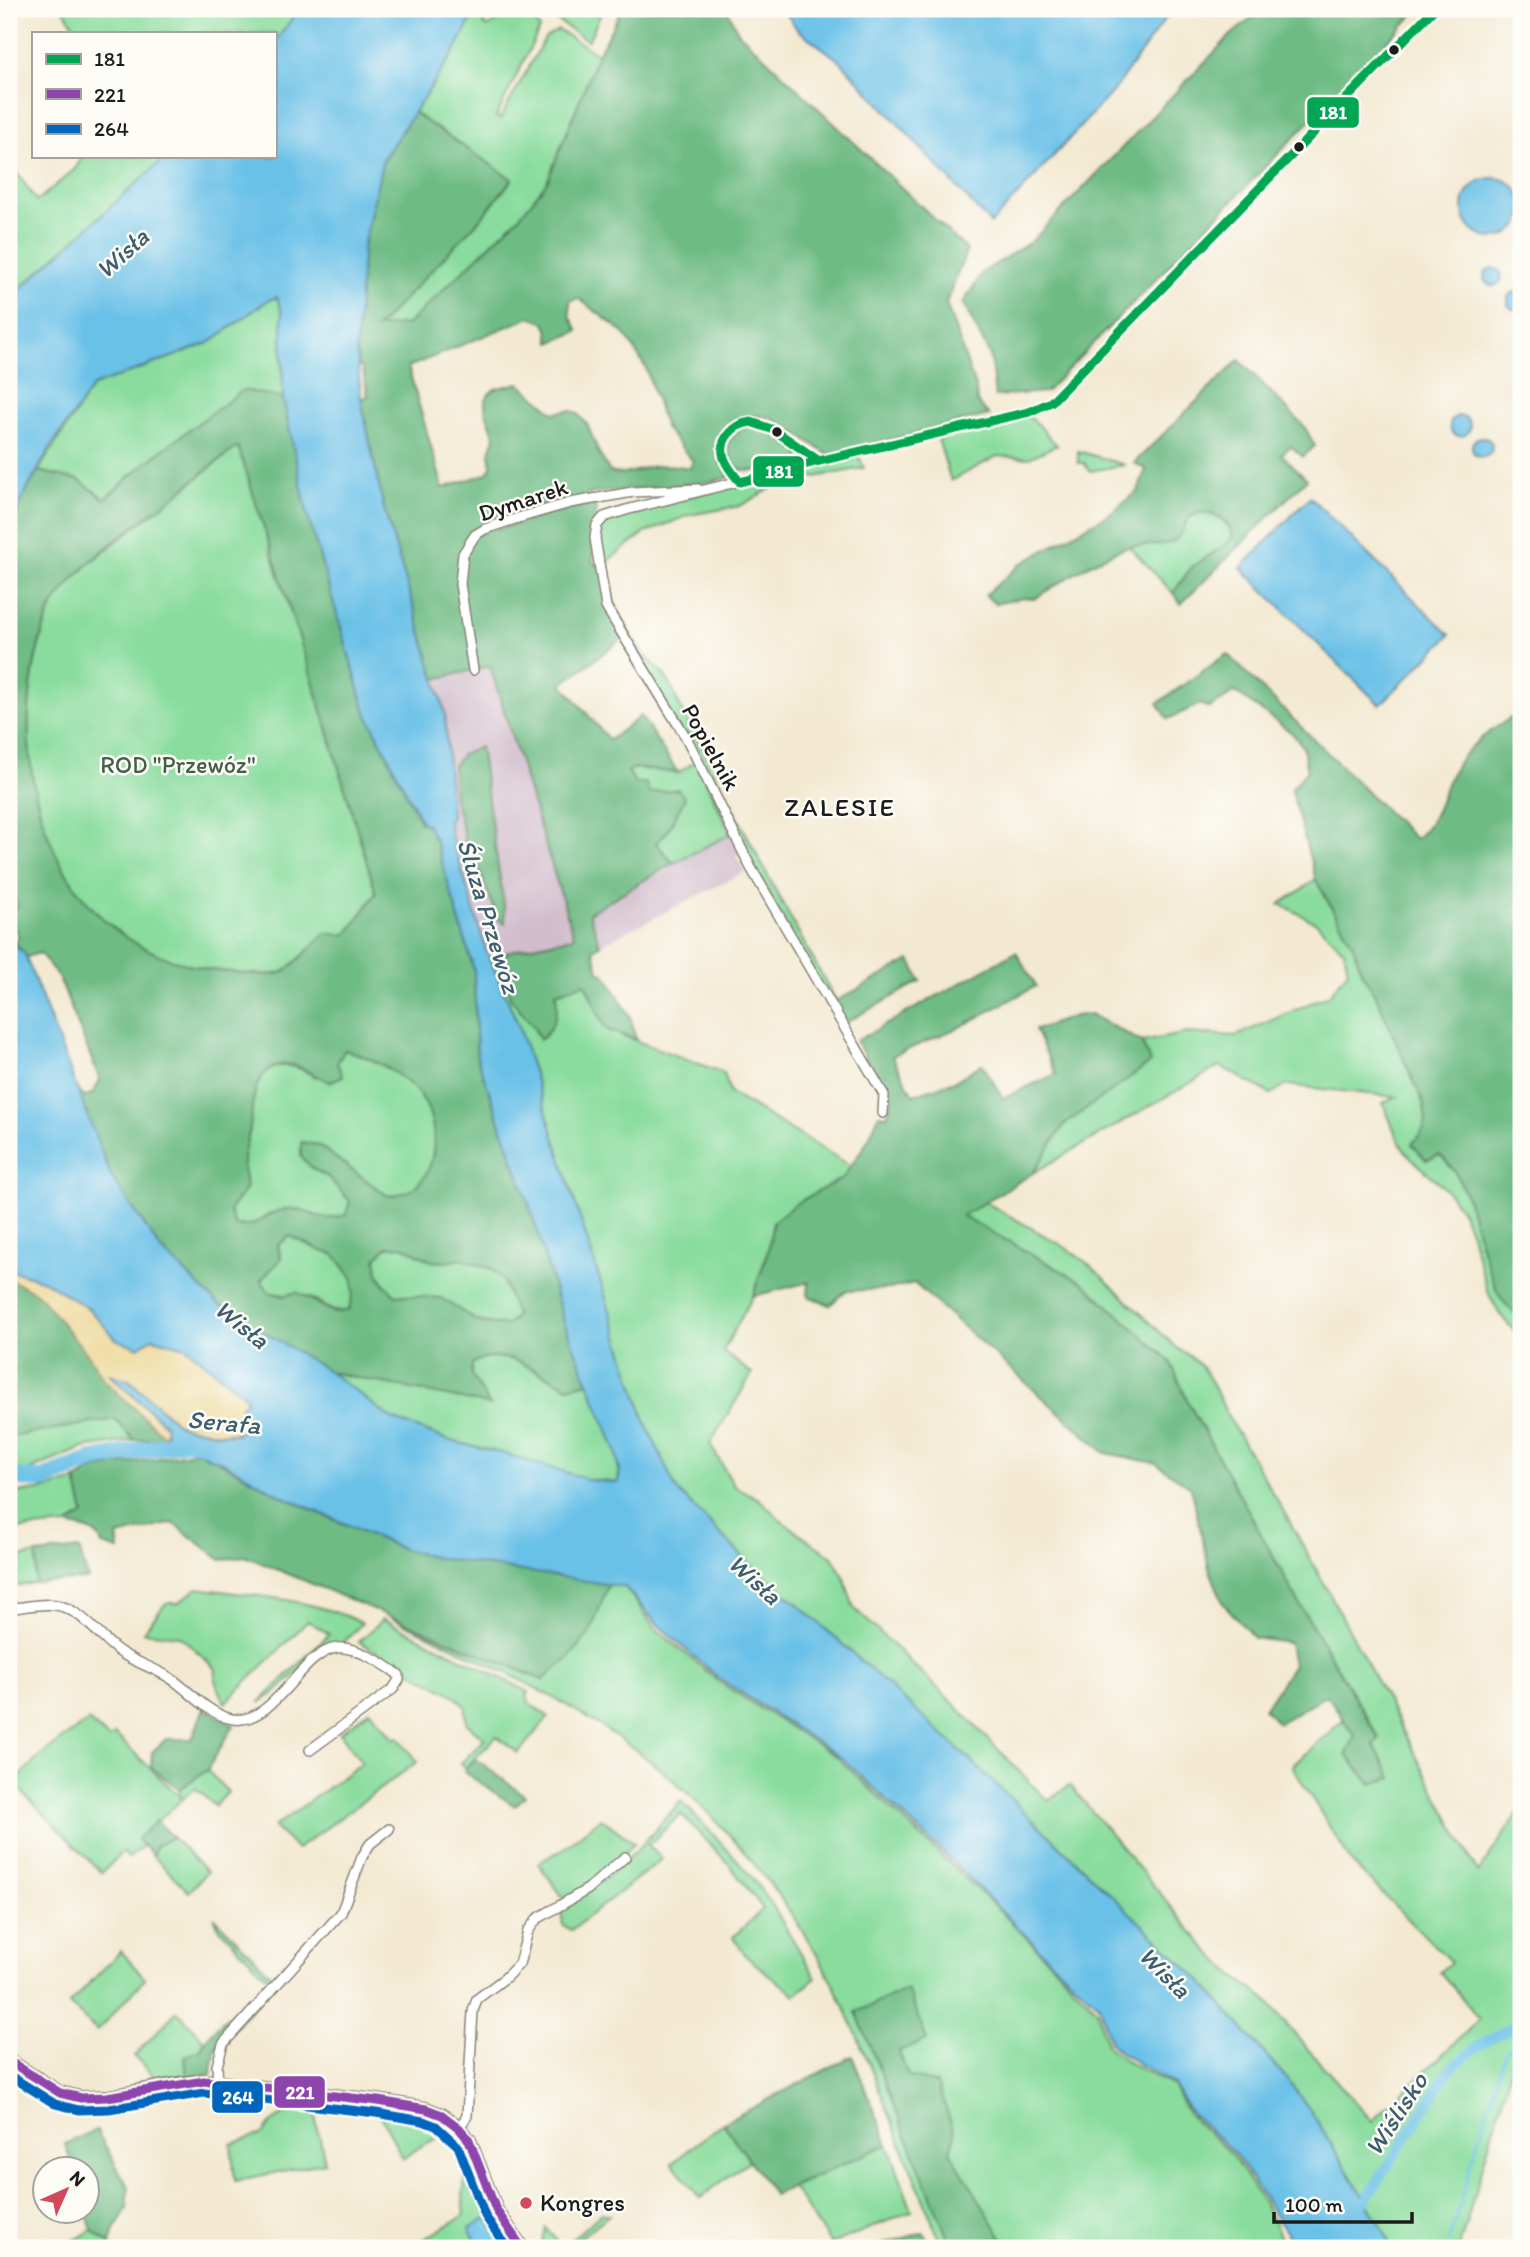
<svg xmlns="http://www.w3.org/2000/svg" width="1530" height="2257" font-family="Itim,sans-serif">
  <rect width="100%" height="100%" fill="#fdfcf7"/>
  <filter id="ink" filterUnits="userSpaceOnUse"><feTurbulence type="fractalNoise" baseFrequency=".0143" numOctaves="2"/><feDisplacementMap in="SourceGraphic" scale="14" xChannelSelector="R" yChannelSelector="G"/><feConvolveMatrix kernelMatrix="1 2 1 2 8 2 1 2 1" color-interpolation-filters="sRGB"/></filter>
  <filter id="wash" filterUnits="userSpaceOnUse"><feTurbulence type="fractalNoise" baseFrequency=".00686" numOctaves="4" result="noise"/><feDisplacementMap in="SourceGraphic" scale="28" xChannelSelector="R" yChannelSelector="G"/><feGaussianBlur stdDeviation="1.57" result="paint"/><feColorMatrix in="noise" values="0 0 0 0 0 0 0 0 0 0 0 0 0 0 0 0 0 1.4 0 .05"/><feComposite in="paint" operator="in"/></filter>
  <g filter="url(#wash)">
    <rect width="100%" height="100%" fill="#f3e9d1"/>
    <g fill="#d1bdcc">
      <polygon points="490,666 574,937 511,951 490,960 448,820 451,816 447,731 445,712 435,679"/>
      <polygon points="731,834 740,853 736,856 745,872 600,945 589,913 673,863"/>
    </g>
    <g fill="#89dc9d" stroke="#527c5c" stroke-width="2">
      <polygon points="63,9 299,9 275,42 275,33 79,33"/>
      <polygon points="477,9 526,9 495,14 483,23 487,27 501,18 531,18 540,28 496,117 500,119 545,38 558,30 598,54 547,182 520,216 408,324 376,329 482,217 512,180 414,113 452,55"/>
      <polygon points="533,9 603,9 588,41 547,14"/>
      <polygon points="83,156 167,156 9,299 9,162 37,201 75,169"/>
      <path d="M277,297L282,312L283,398L243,390C197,426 147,459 105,499L79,480L38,471L93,386L209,343L268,300Z"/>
      <path d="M1025,416C1039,420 1046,436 1057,445L1029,458L997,456L951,481L938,439Z"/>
      <path d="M238,446L314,684L376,893L348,933L343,935L326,933C316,943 294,967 283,972C271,978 229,972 214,970C200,969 187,964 173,960C34,915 0,732 51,609C72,573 106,550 138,525C171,499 205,472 238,446Z"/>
      <polygon points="1078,451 1125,465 1090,471 1084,463 1078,463"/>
      <path d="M858,455L864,468L781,483L740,506L689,515L645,533L610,559L606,571L600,566C599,534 590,526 624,513Z"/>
      <path d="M1202,512C1218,516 1227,520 1233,536L1228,543L1192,567L1173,593L1129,546L1176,538L1188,518Z"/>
      <path d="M618,609C626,625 634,639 644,653C660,673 668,673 676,699L780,899L836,1001L831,1004L614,617Z"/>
      <polygon points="696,761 731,834 673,863 656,843 667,832 678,789 649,793 635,783 628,771 635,768 678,773"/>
      <path d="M1316,880L1353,945L1362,973L1377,998L1423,1102L1427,1120L1422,1133L1458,1176L1470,1205L1496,1289L1521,1321V1336C1480,1303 1484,1266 1466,1221C1451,1186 1429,1178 1406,1152C1396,1140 1390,1118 1383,1103L1397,1097L1286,1085L1271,1094L1220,1066L1033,1173L1063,1125L1150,1063L1142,1042L1187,1033L1236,1036L1329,995L1348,971L1344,950L1315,922L1280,904Z"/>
      <path d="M500,956L510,997L534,1027L536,1034L546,1035C555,1021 559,1009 556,993L585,982L604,1026L609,1031L724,1073L730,1093L851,1166L843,1178L795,1204L773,1222L768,1251L753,1296L723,1351L752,1374L710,1444L734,1486L759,1499L783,1522L832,1557L843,1575L854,1608L955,1705L1048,1801L1070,1785L1203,1945L1234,1976L1266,1999L1296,2036L1372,2121L1480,2019L1440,1972L1451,1962L1352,1863L1292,1766L1343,1720L1355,1737L1391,1778L1374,1744L1379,1738L1300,1605L1189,1404L1170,1361L1082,1282L962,1216L985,1202L1063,1246L1090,1265L1178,1349C1208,1365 1211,1382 1225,1410C1231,1423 1239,1435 1246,1447C1329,1586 1402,1730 1478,1873L1521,1809V2065L1510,2072L1459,2248H1391L1385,2233L1311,2111L1286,2078L1202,1982L1014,1803L807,1612L749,1563L676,1489L646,1424L518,1024L490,960Z"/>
      <path d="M345,1050C370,1057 402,1073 419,1094C438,1116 440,1163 418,1184C410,1193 400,1194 388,1196L318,1145L302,1142L301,1157L313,1169L328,1177L350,1201L346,1215C317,1225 309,1206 286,1209C263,1211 261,1229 235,1225L229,1211L246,1188C245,1179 243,1169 243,1161C243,1150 248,1139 250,1129C251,1117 249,1102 254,1091C267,1059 290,1061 315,1077L336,1063Z"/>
      <path d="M290,1236L319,1250L335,1255L353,1279V1294L349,1311C324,1314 327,1302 308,1297C295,1295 282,1296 269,1292L261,1280L281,1259L278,1245Z"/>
      <polygon points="403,1246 431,1261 446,1262 461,1259 490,1268 502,1278 517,1315 506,1326 477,1321 441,1298 396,1295 385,1285 378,1273 376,1258 387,1247"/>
      <path d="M480,1357L511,1358L568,1387L588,1382C601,1413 623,1449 618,1483L590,1480L502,1453L451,1441L392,1419L330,1372L489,1404L471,1375L472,1364Z"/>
      <polygon points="115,1419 134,1440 83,1448 32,1469 24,1475 22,1483 9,1484 9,1437"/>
      <polygon points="76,1480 84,1514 68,1525 9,1530 9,1494 46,1489"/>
      <polygon points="37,1554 35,1583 10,1587 9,1559"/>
      <path d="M609,1583L625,1587L654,1627L718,1681L838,1758L999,1910L1097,2010L1107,2046L1127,2062L1173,2086L1189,2115L1231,2154L1263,2202L1276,2226L1282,2248H943C923,2198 902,2147 882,2096C865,2054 848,2011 826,1971C773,1873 694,1785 599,1725C533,1683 462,1651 392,1618L543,1680L588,1631Z"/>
      <path d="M197,1588C253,1596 310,1598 362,1623L343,1643L324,1649L276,1692L259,1703L329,1634L308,1621L225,1703L215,1680L216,1669L180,1636L143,1632L166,1603H178Z"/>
      <polygon points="383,1619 529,1692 526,1695 529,1703 549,1717 518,1753 497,1736 465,1768 461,1763 485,1739 466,1723 466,1708 455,1696 359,1642"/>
      <polygon points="370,1710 394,1739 398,1737 417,1762 297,1849 274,1827 362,1763 340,1733"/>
      <path d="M89,1721L109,1739L115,1734L181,1798L179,1789L207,1770L228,1792L215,1806L195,1788L137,1839L143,1846L129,1858L122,1852L102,1873L17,1787L9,1793V1762L17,1779C38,1756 63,1737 89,1721Z"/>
      <polygon points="681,1801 740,1863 771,1903 816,1978 795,1995 747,1957 733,1937 763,1909 728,1863 681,1814 648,1845 662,1859 571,1930 563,1925 561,1912 606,1878 641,1846"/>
      <polygon points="601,1818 634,1843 612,1867 565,1900 538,1863 563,1849"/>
      <polygon points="172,1837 207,1872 189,1892 153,1856 155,1847"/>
      <polygon points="214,1917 276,1980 274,1984 219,1928"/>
      <polygon points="121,1951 145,1979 97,2031 69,2004"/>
      <polygon points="177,2011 204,2040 201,2050 185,2057 187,2076 160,2082 134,2056"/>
      <polygon points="300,2101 312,2102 325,2162 235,2181 231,2144 263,2134 270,2124"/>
      <path d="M378,2109C403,2113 431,2113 451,2131L421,2146L403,2159Z"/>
      <polygon points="723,2123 750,2160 700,2198 672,2163"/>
      <polygon points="888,2144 912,2211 831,2244 792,2187"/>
      <path d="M468,2160C480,2191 489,2222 511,2248L412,2246L465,2215L463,2195Z"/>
      <polygon points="602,2213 609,2215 567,2248 541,2248 546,2227 561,2248"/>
      <polygon points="92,2230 110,2244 110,2248 62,2248"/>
    </g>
    <g fill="#6ebc84" stroke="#456c50" stroke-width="2" fill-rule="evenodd">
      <path d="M622,9H727L738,32L967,250L946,303L976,389L977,402L989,415L829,455C814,446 782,421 767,417C746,412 718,423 716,447C716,459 724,468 730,477L710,482L593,493L578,499L521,511L505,512L493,521L498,529L596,501L593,562L606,571L611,595L618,609L614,617L622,639L562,684L609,740L641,716L678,773L635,768L628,771L635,783H646L649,793L678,789L685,798L667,832L656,843L673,863L589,913L600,945L593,949L599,971L606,976L630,1016L636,1039L610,1031L604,1026L585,983L556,993C559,1011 554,1028 540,1040L534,1027L510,997L500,956L511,951L574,937L490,666L435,679L383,505L362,404L361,399L368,396L362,367L358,366L356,348L363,247L383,159L414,113L512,179L482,217L377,328L408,324L520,216L547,182L598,54ZM578,298L624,333L646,368L665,428L693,461L690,468C676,465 663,464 650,467C635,470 625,477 610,472L599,453L587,424L577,413L570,410L554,413L519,383L495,389L489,394L485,401V409L495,437L490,452L491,467L486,474L443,488L408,367L530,317L544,322L548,329L550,343L578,331L570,316V301Z"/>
      <polygon points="1263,9 1419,9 1046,392 995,396 990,355 963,303 983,272 1032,241 1231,35"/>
      <path d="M1239,360L1304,426L1315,446L1303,457L1291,446L1281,454L1307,479L1181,604L1173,593L1192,567L1228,543L1233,536C1230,526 1223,517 1212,514C1180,507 1190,532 1172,542C1161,548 1138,542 1124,548C1096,558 1061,583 1034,599L1022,598L995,604L985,595L1022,563L1109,514L1138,491L1146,469L1134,463Z"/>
      <path d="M243,390L283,398L308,517L366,712L421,823L427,824L436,842L474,970L477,1057L531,1210L564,1322L588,1382L568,1387C542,1374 500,1343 472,1364L471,1375L490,1405L330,1372L218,1304L160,1248L134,1210L111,1176L78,1092L85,1097L93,1093L100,1080L59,978L40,953L26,957L13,941L19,938L15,929L9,931L11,929L9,911L17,907L9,875V533L22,499L38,471L79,480L105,499C147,458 197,425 243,390ZM238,447L314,684L376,893L348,933L343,935L326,933C315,943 294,966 283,972C271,978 229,972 214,970C200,969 187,964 173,960C34,915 0,732 51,609C80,561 132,529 176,495C196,479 217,460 238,447ZM345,1050C371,1057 402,1073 419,1094C438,1116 440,1163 418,1184C410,1193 399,1194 388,1196L318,1145L301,1142V1157L313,1169L328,1177L350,1201L346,1215C317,1225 309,1206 286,1209C264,1211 260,1229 235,1225L229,1211L246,1188C245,1179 243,1169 243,1161C243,1150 248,1139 250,1129C253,1104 251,1068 286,1064C297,1063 318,1078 330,1082L343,1076L337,1063ZM290,1236L319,1250L335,1255L353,1279V1294L349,1310L335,1313L297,1292L283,1296L269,1292L261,1280L281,1259L278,1245ZM403,1246L431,1261L446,1262L461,1259L490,1268L502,1278L516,1316L506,1326L477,1321L441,1298L396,1295L385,1285L378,1273L376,1258L387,1247Z"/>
      <path d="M755,425L772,433L799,453L801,458C790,463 758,472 746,471C733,470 726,452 728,441L742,428Z"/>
      <path d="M1227,654L1415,839C1438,820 1439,798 1452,773C1466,745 1496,726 1521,712V1321L1503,1301L1496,1289C1489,1270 1482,1251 1477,1232C1469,1203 1463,1175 1440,1155L1426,1160L1412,1144C1427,1128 1428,1123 1423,1102L1377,998L1362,973L1353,945L1316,880L1291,789L1307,771L1303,747L1292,733L1235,692L1209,708L1200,704L1168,719L1158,703Z"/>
      <polygon points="480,747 504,906 505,923 498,919 477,864 463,846 464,835 454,797 453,765 463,754"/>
      <polygon points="1016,952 1036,986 962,1026 892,1056 913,1095 955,1081 982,1064 1003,1098 1056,1074 1035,1030 1075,1016 1090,1014 1142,1042 1150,1063 1064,1125 1033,1173 962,1216 1082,1282 1170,1361 1189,1404 1300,1605 1379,1739 1374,1745 1392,1778 1371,1784 1346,1755 1355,1737 1327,1695 1278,1723 1264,1709 1293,1665 1289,1643 1254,1638 1223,1603 1209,1568 1191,1487 1155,1463 1105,1453 914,1283 889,1289 846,1291 830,1305 808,1296 809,1282 753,1296 768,1251 773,1222 795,1204 843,1178 868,1140 879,1115 887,1116 892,1096 884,1088 856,1041"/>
      <polygon points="910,960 921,981 845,1023 831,1004"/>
      <polygon points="9,1268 13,1271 10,1279 37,1293 89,1356 105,1381 166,1438 134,1440 115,1419 9,1437"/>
      <path d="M200,1451L284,1497L328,1517L403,1549L432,1557L609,1583L590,1633L569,1658L543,1680L245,1556L221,1560L173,1523L117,1536L119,1550L102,1545C99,1529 82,1529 68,1525L84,1514L76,1480L95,1469Z"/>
      <polygon points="79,1549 88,1579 35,1583 37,1554"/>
      <polygon points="204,1708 234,1725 207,1770 179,1789 151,1767 152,1752 166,1739 192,1739"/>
      <polygon points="476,1759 525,1796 515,1806 465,1773 465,1768"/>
      <polygon points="156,1821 172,1837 155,1847 153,1855 137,1839"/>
      <path d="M269,1989L216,2048L211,2075L187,2076L185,2056L201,2050C210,2024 247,2005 269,1989Z"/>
      <polygon points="907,1989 927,2040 899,2051 908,2076 937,2083 955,2134 950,2151 1008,2248 952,2248 856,2012"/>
      <polygon points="852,2056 888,2144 774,2195 723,2123"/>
      <polygon points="96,2130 129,2188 127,2208 113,2233 110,2244 92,2230 86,2212 88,2212 88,2170 74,2169 65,2144"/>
      <polygon points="924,2232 930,2248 871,2248"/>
    </g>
    <path fill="#eeda9e" stroke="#857b5d" stroke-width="2" d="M13,1271L44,1281L89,1309L117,1340L138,1347L153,1338L186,1347L247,1398L241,1408L247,1429C230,1436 194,1434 177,1423C151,1407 144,1384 111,1376L165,1425L166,1438L105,1381L89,1356L37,1293L9,1279Z"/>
    <g fill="#6bc1e8" stroke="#446e82" stroke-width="2">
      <polygon points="299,9 477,9 452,55 383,159 363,247 356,348 362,404 383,505 445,712 451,816 448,820 452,838 487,953 518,1024 646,1424 676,1489 749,1563 807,1612 964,1754 1202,1982 1286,2078 1311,2111 1385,2233 1391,2248 1289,2248 1287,2233 1234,2153 1190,2112 1174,2085 1121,2053 1110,2043 1099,2005 1055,1965 956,1865 843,1759 717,1677 656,1623 625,1587 432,1557 403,1549 284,1497 223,1462 208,1457 186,1441 166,1438 165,1424 109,1374 129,1380 179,1425 220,1434 236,1434 247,1429 241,1408 247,1398 186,1347 153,1338 138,1347 117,1340 89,1309 44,1281 13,1271 9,1264 9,931 17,948 24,952 111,1176 160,1248 218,1304 330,1372 392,1419 451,1441 502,1453 590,1480 618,1483 620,1470 616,1451 564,1322 531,1210 477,1057 474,970 436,842 427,824 422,823 366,712 308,517 283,398 282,313 277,297 268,300 209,343 93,386 50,448 22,499 9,533 9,299 167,156 275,156 275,42"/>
      <polygon points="783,9 1172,9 1114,90 991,224 841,62 797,29"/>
      <circle cx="1493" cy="208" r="30"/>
      <circle cx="1493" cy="277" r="9"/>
      <polygon points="1512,292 1521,293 1521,309 1512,309 1508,305 1508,297"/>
      <circle cx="1460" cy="426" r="10"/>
      <circle cx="1482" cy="447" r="10"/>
      <polygon points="1310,497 1450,635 1380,705 1241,568"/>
      <polygon points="487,2218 508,2248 480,2248 469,2228"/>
    </g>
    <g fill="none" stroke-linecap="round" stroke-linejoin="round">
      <polyline stroke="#6bc1e8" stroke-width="2.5" points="1449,2241 1497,2077 1506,2052 1521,2041"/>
      <polyline stroke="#6bc1e8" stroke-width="10" points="1358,2212 1450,2069 1478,2046 1514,2026"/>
      <polyline stroke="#6bc1e8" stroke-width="18" points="9,1474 18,1478 43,1479 93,1460 186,1441 209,1444"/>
    </g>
  </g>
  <g filter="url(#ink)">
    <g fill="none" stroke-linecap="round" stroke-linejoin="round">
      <defs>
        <g id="street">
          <polyline points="473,670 460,584 463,554 475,535 485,529 518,518 570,503 633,492 698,489"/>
          <polyline points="883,1113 884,1095 751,868 687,739 606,607 595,538 597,525 604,517 626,510 819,461 1029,412 1051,402 1434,9"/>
          <path d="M9,1609C24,1607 41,1603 56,1605C82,1609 99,1638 120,1652C137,1664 159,1669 176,1682C192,1694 208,1712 228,1718C273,1731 299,1652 337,1648C355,1646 385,1664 399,1675V1680L393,1689L310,1750"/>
          <polyline points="218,2082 217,2066 223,2044 341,1913 362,1857 370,1844 389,1829"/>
          <polyline points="459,2128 467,2116 473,2011 477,1999 505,1978 519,1964 528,1931 537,1919 588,1889 625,1857"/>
        </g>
        <polyline id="secondary" points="9,2061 60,2093 81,2098 107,2097 178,2084 204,2081 378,2101 426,2109 442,2115 459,2128 469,2140 496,2210 522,2248"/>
      </defs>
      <use href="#street" stroke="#888276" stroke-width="12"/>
      <use href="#secondary" stroke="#888276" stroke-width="16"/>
      <use href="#street" stroke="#fff" stroke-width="9"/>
      <use href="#secondary" stroke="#fff" stroke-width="12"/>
      <defs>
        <g id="bus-1">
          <path d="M751,422L774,430L819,461L740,482C734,475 727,467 724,458C718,439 734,424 751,422Z"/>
          <polyline points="819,461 1029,412 1051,402 1434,9"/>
        </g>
        <polyline id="bus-2" points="9,2061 60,2093 81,2098 107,2097 204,2081 378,2101 426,2109 442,2115 459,2128 469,2140 496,2210 522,2248"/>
        <polyline id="bus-3" points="9,2075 55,2104 79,2110 109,2109 204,2093 376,2113 423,2121 436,2126 458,2146 485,2216 507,2248"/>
      </defs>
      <use href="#bus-1" stroke="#fdfcf7" stroke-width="14"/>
      <use href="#bus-2" stroke="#fdfcf7" stroke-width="14"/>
      <use href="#bus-3" stroke="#fdfcf7" stroke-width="14"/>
      <use href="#bus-1" stroke="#00a651" stroke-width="9"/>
      <use href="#bus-2" stroke="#8e44ad" stroke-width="9"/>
      <use href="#bus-3" stroke="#0065bd" stroke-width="9"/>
    </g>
  </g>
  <g fill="#1c1c1c" stroke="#fdfcf7" stroke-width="2.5">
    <circle cx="1394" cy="50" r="6"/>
    <circle cx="1299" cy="147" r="6"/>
    <circle cx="777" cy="432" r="6"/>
  </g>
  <circle fill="#d1495b" stroke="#fdfcf7" stroke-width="2.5" cx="526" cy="2203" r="7"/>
  <g text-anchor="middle" stroke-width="5" stroke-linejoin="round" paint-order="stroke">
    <g font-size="24" fill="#1c1c1c" stroke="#fdfcf7">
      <text transform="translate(523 500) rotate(-18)" y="8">Dymarek</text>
      <text transform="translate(711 747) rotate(61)" y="8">Popielnik</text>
    </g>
    <g font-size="24" fill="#425f49" stroke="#fdfcf7">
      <text x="178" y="773">ROD "Przewóz"</text>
    </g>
    <g font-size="24" fill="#1c1c1c" stroke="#fdfcf7" text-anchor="start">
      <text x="540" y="2211">Kongres</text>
    </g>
    <g font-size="26" font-style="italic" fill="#3c5e6e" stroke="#fdfcf7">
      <text transform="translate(122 253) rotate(-42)" y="9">Wisła</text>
      <text transform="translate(489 916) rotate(73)" y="9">Śluza Przewóz</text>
      <text transform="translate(242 1324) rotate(39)" y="9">Wisła</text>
      <text transform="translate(224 1422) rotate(5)" y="9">Serafa</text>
      <text transform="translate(755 1579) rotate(42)" y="9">Wisła</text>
      <text transform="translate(1165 1972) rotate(45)" y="9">Wisła</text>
      <text transform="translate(1396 2114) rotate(-57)" y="9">Wiślisko</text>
    </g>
    <g font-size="26" letter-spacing="2" fill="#1c1c1c" stroke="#fdfcf7">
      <text x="840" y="816">ZALESIE</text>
    </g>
  </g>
  <g stroke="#fdfcf7" stroke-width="2.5">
    <rect x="1306" y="96" width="54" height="33" rx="7" fill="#00a651"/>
    <rect x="752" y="455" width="53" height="33" rx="7" fill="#00a651"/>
    <rect x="273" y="2075" width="53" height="34" rx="7" fill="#8e44ad"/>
    <rect x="211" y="2080" width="53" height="34" rx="7" fill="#0065bd"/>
  </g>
  <g font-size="19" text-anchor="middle" font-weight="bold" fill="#fff">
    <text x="1333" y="119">181</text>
    <text x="779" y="478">181</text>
    <text x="300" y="2099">221</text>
    <text x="238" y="2104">264</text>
  </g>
  <rect width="1530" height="2257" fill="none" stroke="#fdfcf7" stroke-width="35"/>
  <rect x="32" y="32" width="245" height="126" fill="#fdfcf7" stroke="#a3a29f" stroke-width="2"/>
  <rect x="46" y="54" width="35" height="10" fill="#00a651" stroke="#a3a29f" stroke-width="2"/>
  <text x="94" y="66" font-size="21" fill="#1c1c1c">181</text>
  <rect x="46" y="89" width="35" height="10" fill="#8e44ad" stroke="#a3a29f" stroke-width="2"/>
  <text x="94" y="102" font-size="21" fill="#1c1c1c">221</text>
  <rect x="46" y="124" width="35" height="10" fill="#0065bd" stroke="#a3a29f" stroke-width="2"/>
  <text x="94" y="136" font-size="21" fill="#1c1c1c">264</text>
  <g transform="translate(66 2190) rotate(45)"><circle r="33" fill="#fdfcf7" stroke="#a3a29f" stroke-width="2"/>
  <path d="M0-5L12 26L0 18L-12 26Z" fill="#d1495b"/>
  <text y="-10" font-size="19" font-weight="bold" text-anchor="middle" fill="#1c1c1c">N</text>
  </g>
  <path d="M1274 2212v10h138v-10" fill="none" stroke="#1c1c1c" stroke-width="3.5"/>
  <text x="1285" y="2212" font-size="21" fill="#1c1c1c" stroke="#fdfcf7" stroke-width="5" paint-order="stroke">100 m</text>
</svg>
